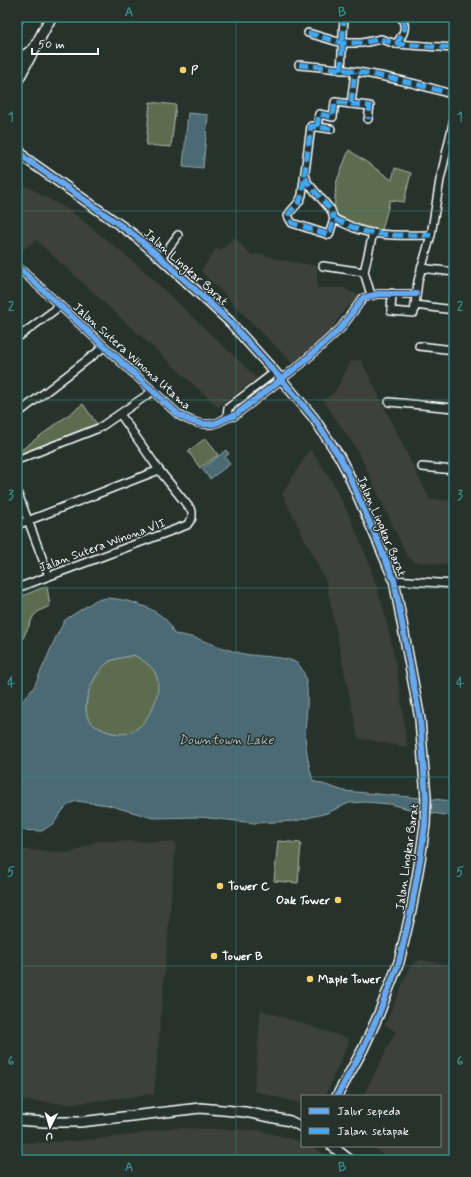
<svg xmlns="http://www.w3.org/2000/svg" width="471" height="1177" font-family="Mynerve,sans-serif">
  <rect width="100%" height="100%" fill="#26332d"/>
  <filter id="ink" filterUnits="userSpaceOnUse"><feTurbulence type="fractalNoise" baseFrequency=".025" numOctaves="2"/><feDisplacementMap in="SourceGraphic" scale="8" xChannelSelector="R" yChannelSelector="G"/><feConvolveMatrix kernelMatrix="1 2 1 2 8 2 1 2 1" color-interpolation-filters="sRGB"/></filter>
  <g filter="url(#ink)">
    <g fill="#3c413b">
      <polygon points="17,181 72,212 140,267 257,378 218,407 36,240 17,254"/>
      <polygon points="234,237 251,255 261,254 276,259 317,266 317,288 343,288 360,296 345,309 330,331 293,364 201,271 217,247 220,251"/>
      <polygon points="361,360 430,500 433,499 454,501 454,565 416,562 407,556 358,451 323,400 335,392 351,361"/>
      <polygon points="310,449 330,478 350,517 369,563 384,611 397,669 407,747 358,738 326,581 282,494"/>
      <polygon points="97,841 176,842 154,1094 71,1104 17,1100 17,849 71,853"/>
      <polygon points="421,960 435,962 454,967 454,1160 389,1160 372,1146 440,1146 440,1096 363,1096 396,1031 385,1025 409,969 414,963"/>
      <polygon points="261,1010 350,1039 325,1096 302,1096 302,1104 254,1091"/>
      <polygon points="170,1128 258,1130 302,1142 302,1146 311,1146 333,1160 17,1160 17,1141 28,1143 78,1141 132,1135"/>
    </g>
    <g fill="#5c6d50" stroke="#aeb6a8">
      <polygon points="150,102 176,105 171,147 146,145"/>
      <polygon points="349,150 392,180 395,168 411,173 404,202 390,200 382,230 365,228 334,214 336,183"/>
      <polygon points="83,404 97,424 17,455 17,453"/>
      <polygon points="206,438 218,455 200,468 188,451"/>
      <polygon points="47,586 50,606 41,610 34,615 17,651 17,598"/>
      <path d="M134,655C141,659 151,665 155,672C166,691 148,728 128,733C119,735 109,733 101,729C96,727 92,725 89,720C79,705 95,670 110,661C117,658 127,657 134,655Z"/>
      <polygon points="278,841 301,843 298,883 274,881"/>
    </g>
    <g fill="#4c6b73" stroke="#94a6ab" fill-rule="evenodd">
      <polygon points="188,113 208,115 203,168 183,166"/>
      <polygon points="226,450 229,454 225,457 230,464 210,479 202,469"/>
      <path d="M107,598C126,599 152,606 166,620C170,623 172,630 174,634C199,636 220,649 244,654C259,657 280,656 293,661C315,670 305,717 305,736C306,751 309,767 313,781L344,791L454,801V815H445L413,810L390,804L365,802L349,803L327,813L295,821L255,823L200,817L153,818L108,805L76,801L69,804L63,810L54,823L42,831L17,830V705L22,702L34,687L56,637L65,620L96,600ZM134,655C141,659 151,665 155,672C165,691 148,728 128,733C119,735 109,733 101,729C96,726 92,725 89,720C79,704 95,670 110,661C117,658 127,657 134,655Z"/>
    </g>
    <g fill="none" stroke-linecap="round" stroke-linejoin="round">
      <defs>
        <g id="minor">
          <polyline points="308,33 342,43 362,43 381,39 396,44 454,48"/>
          <path d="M396,44C403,35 408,28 401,17"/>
          <path d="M299,65C352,69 404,79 454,95"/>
          <polyline points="341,70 344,17"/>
          <polyline points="351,104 370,106 368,119"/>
          <polyline points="317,127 319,114 333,117 335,102 351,104 355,72"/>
          <path d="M331,129L311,126L302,195C299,206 291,208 288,216L292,223L329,235L334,219C342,222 351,227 360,230C382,237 407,235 431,235"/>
          <polyline points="306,177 307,182 331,210 334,219"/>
          <polyline points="161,258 178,235"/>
          <polyline points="323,266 364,272"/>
          <path d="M17,268L20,269L179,415C190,421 205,428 219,422C224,419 227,417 234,416L301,364L341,328L363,298L378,294H416"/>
          <polyline points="421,268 454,272"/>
          <polyline points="392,293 391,311 414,313 418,281 431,235 440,180 454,119"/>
          <polyline points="371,295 364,272 373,233"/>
          <polyline points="415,305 454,310"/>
          <polyline points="17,338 60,306"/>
          <polyline points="419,346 454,350"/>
          <polyline points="389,402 454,408"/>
          <polyline points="17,414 104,347"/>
          <polyline points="227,417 228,408 275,372"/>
          <polyline points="17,460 99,428 153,391"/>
          <polyline points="422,467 454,470"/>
          <polyline points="17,491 49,576"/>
          <polyline points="17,525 159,470"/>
          <polyline points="394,580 454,584"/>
          <polyline points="17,588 187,525 192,518 192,511 159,470 120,414"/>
        </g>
        <g id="tertiary">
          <polyline points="17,148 25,158 134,235 161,258 229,321 281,379 313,417 339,456 347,471 378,542 394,580 420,719 426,798 425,825 420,860 411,911 399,962 378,1016 363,1049 337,1096"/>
          <polyline points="17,1120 44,1122 80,1122 200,1108 245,1112 290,1121 302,1127"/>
          <polyline points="332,1146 350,1160"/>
        </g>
        <g id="secondary">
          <polyline points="17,20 18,17"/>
          <polyline points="17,65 22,57 33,50"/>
          <polyline points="17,81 51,17"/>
        </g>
      </defs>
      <use href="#minor" stroke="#fff" stroke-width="10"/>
      <use href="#tertiary" stroke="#fff" stroke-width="12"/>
      <use href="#secondary" stroke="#fff" stroke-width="13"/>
      <use href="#minor" stroke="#26332d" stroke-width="7"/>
      <use href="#tertiary" stroke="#26332d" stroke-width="9"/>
      <use href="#secondary" stroke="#26332d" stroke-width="10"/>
      <g stroke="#3fa9f5" stroke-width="5" stroke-dasharray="10 5" stroke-linecap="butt">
        <polyline points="308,33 342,43 362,43 381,39 396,44 454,48"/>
        <path d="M396,44C403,35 408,28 401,17"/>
        <path d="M299,65C352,69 404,79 454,95"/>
        <polyline points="341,70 344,17"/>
        <polyline points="351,104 370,106 368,119"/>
        <polyline points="317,127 319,114 333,117 335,102 351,104 355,72"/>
        <path d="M331,129L311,126L302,195C299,206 291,208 288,216L292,223L329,235L334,219C342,222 351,227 360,230C382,237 407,235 431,235"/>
        <polyline points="449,140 454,141"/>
        <polyline points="306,177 307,182 331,210 334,219"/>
      </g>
      <defs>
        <g id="cycleway">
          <polyline points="17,148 25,158 134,235 161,258 229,321 281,379 313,417 339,456 347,471 378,542 394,580 420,719 426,798 425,825 420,860 411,911 399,962 378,1016 363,1049 337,1096"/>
          <path d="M17,268L20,269L179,415C190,421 205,428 219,422C224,419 227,417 234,416L301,364L341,328L363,298L378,294H416"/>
        </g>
      </defs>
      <use href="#cycleway" stroke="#26332d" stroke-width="8"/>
      <use href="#cycleway" stroke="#66a8f1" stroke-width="6"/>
    </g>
  </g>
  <path fill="none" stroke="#338b84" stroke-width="1" stroke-opacity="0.55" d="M236,17V1160M17,211H454M17,400H454M17,588H454M17,777H454M17,966H454"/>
  <g fill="#ffd166" stroke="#26332d" stroke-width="1.5">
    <circle cx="183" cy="70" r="4"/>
    <circle cx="220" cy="886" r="4"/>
    <circle cx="338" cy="900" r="4"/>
    <circle cx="214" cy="956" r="4"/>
    <circle cx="310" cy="979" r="4"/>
  </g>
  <g text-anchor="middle" stroke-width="3" stroke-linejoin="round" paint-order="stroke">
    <g font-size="12" font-weight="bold" fill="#fff" stroke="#26332d" text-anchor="start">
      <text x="191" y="74">P</text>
      <text x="228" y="890">Tower C</text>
      <text x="330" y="904" text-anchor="end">Oak Tower</text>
      <text x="222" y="960">Tower B</text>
      <text x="318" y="983">Maple Tower</text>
    </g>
    <g font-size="12" fill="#fff" stroke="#26332d">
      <text transform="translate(186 267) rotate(42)" y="4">Jalan Lingkar Barat</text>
      <text transform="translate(132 356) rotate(42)" y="4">Jalan Sutera Winona Utama</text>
      <text transform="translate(382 526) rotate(67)" y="4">Jalan Lingkar Barat</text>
      <text transform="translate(102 545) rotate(-20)" y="4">Jalan Sutera Winona VII</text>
      <text transform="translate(407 857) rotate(-82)" y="4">Jalan Lingkar Barat</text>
    </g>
    <g font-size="13" font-style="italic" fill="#aebcc0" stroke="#26332d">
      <text x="226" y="744">Downtown Lake</text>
    </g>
  </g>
  <rect width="471" height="1177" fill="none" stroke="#26332d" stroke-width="44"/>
  <rect x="301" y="1095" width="140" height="52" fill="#26332d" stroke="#7d8581"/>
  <rect x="309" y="1108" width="20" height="6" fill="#66a8f1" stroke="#7d8581"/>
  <text x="337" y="1115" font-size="12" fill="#ffffff">Jalur sepeda</text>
  <rect x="309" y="1128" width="20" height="6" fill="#3fa9f5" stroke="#7d8581"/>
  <text x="337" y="1135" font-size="12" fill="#ffffff">Jalan setapak</text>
  <g transform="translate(50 1127) rotate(185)" stroke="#26332d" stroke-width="3" paint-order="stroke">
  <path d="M0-3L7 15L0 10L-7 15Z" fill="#ffffff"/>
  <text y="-6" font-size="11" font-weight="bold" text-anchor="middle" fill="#ffffff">U</text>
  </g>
  <path d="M32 48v6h66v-6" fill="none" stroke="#ffffff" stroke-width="2"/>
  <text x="38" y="48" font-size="12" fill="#ffffff" stroke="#26332d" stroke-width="3" paint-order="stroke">50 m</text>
  <rect x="22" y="22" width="427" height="1133" fill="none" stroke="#338b84" stroke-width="1.5"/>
  <g font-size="13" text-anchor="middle" font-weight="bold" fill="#338b84">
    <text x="129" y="16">A</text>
    <text x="342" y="16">B</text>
    <text x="11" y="121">1</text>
    <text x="460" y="121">1</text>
    <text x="11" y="310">2</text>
    <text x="460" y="310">2</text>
    <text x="11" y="499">3</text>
    <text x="460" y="499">3</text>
    <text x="11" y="687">4</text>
    <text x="460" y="687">4</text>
    <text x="11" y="876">5</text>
    <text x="460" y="876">5</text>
    <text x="11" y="1065">6</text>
    <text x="460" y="1065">6</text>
    <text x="129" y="1171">A</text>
    <text x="342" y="1171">B</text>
  </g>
</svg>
